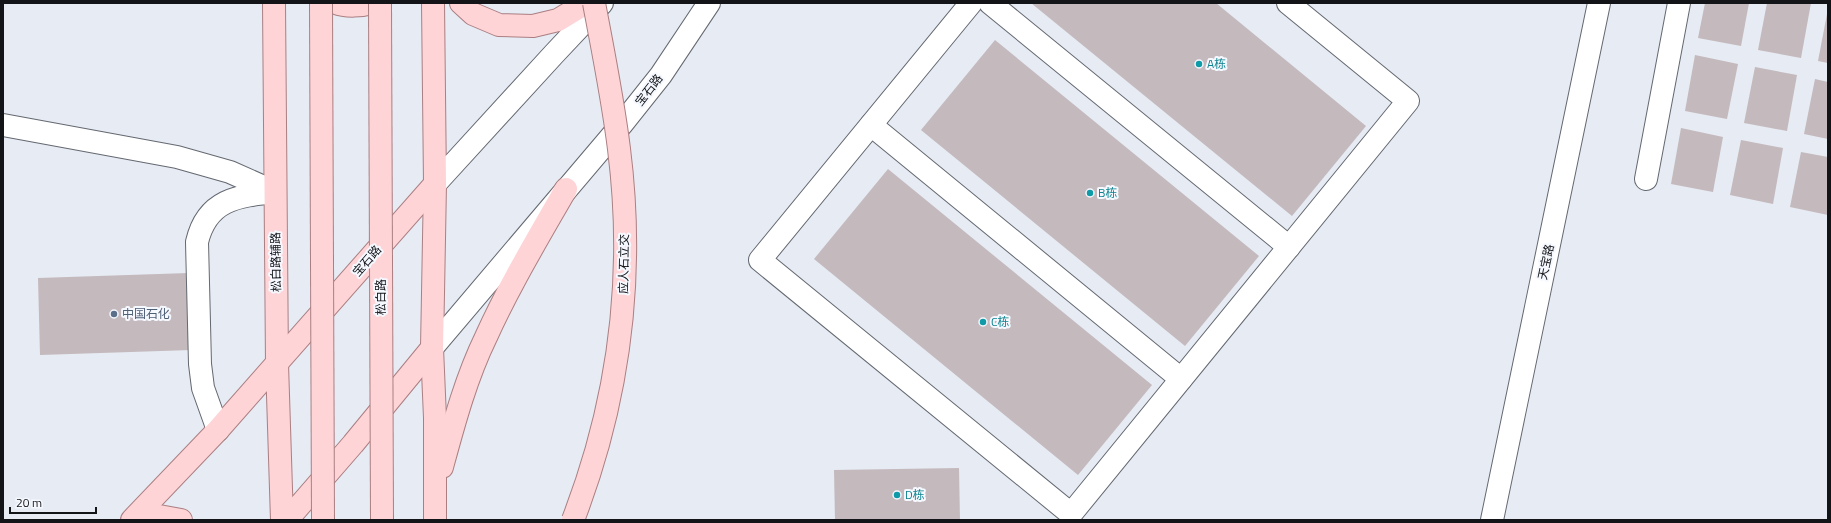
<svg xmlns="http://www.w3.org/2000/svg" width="1831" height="523" font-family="'Titillium Web','Noto Sans SC',sans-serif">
  <rect width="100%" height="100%" fill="#e6ebf4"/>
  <g fill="#c4b9bc">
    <polygon points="1031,3 1216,3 1366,126 1292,216"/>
    <polygon points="1705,3 1749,3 1741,46 1698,38"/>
    <polygon points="1767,3 1811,3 1801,58 1758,50"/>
    <polygon points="1827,14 1828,14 1828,63 1818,61"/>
    <polygon points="995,40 1259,256 1185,346 921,130"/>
    <polygon points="1695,55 1738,64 1727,119 1685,111"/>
    <polygon points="1755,67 1797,75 1787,131 1744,123"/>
    <polygon points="1815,79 1828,82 1828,139 1804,134"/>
    <polygon points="1681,128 1723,137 1713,192 1671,184"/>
    <polygon points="1741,140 1783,148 1773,204 1730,195"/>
    <polygon points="1801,152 1828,157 1828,215 1790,207"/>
    <polygon points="888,169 1152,385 1078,475 814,259"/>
    <polygon points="189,273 191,350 40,355 38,278"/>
    <polygon points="959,468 960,520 835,520 834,470"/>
  </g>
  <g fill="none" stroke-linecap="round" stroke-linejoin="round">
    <defs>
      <g id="minor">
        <polyline points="971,3 760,260 1071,514 1408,101 1288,3"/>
        <polyline points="990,3 1289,247"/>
        <polyline points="3,125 177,157 230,172 275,192"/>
        <polyline points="871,125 1181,379"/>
        <polyline points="1646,179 1679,3"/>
        <polyline points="435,184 554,54 602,3"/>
        <polyline points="432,348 622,124 661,75 709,3"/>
        <path d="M218,430L203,388L200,364L197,242C207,199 238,196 275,192"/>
        <polyline points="1492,520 1599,3"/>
      </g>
      <g id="major">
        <polyline points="274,3 277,364 282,520"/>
        <path d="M336,3C346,7 362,6 373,3"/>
        <polyline points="433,3 435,184 432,348 435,418 435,520"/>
        <polyline points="461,3 473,14 499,25 533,26 558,20 586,3"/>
        <path d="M442,467C454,423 466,378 486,337C509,286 538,238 566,189"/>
        <polyline points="132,520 218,430 435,184"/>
        <polyline points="140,520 159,516 181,520"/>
        <polyline points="287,520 353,444 432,348"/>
      </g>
    </defs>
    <use href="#minor" stroke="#646870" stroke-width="24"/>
    <use href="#major" stroke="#ab7f82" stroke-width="24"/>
    <use href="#minor" stroke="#fff" stroke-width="22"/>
    <use href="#major" stroke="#fed4d7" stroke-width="22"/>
    <defs>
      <g id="major-bridge">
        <polyline points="321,3 323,520"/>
        <polyline points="380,3 382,520"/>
        <path d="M573,520C619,401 635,275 619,149C613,100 603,51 594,3"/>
      </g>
    </defs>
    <use href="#major-bridge" stroke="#ab7f82" stroke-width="24" stroke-linecap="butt"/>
    <use href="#major-bridge" stroke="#fed4d7" stroke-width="22"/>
  </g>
  <g fill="#0f9aa8" stroke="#f5f8fe" stroke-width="1.5">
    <circle cx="1199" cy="64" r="4"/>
    <circle cx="1090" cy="193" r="4"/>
    <circle cx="983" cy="322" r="4"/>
    <circle cx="897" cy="495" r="4"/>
  </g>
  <circle fill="#5c6f8a" stroke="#f5f8fe" stroke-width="1.5" cx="114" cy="314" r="4"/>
  <g text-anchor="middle" stroke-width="4" stroke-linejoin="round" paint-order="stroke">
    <g font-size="12" fill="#0d838f" stroke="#f5f8fe" text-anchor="start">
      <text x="1207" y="68">A栋</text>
      <text x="1098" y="197">B栋</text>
      <text x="991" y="326">C栋</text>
      <text x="905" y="499">D栋</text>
    </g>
    <g font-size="12" fill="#121417" stroke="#f5f8fe">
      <text transform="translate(649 90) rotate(-52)" y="4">宝石路</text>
      <text transform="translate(367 261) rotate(-49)" y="4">宝石路</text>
      <text transform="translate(276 262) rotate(-91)" y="4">松白路辅路</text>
      <text transform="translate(1546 262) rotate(-78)" y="4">天宝路</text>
      <text transform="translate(624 264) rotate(-89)" y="4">应人石立交</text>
      <text transform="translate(381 297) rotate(-90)" y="4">松白路</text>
    </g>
    <g font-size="12" fill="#4e5e75" stroke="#f5f8fe" text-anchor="start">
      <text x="122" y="318">中国石化</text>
    </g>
  </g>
  <rect width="1831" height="523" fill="none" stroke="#121417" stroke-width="8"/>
  <path d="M10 507v6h86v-6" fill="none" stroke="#121417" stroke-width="2"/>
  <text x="16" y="507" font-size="12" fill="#121417" stroke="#f5f8fe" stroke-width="3" paint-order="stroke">20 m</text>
</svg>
